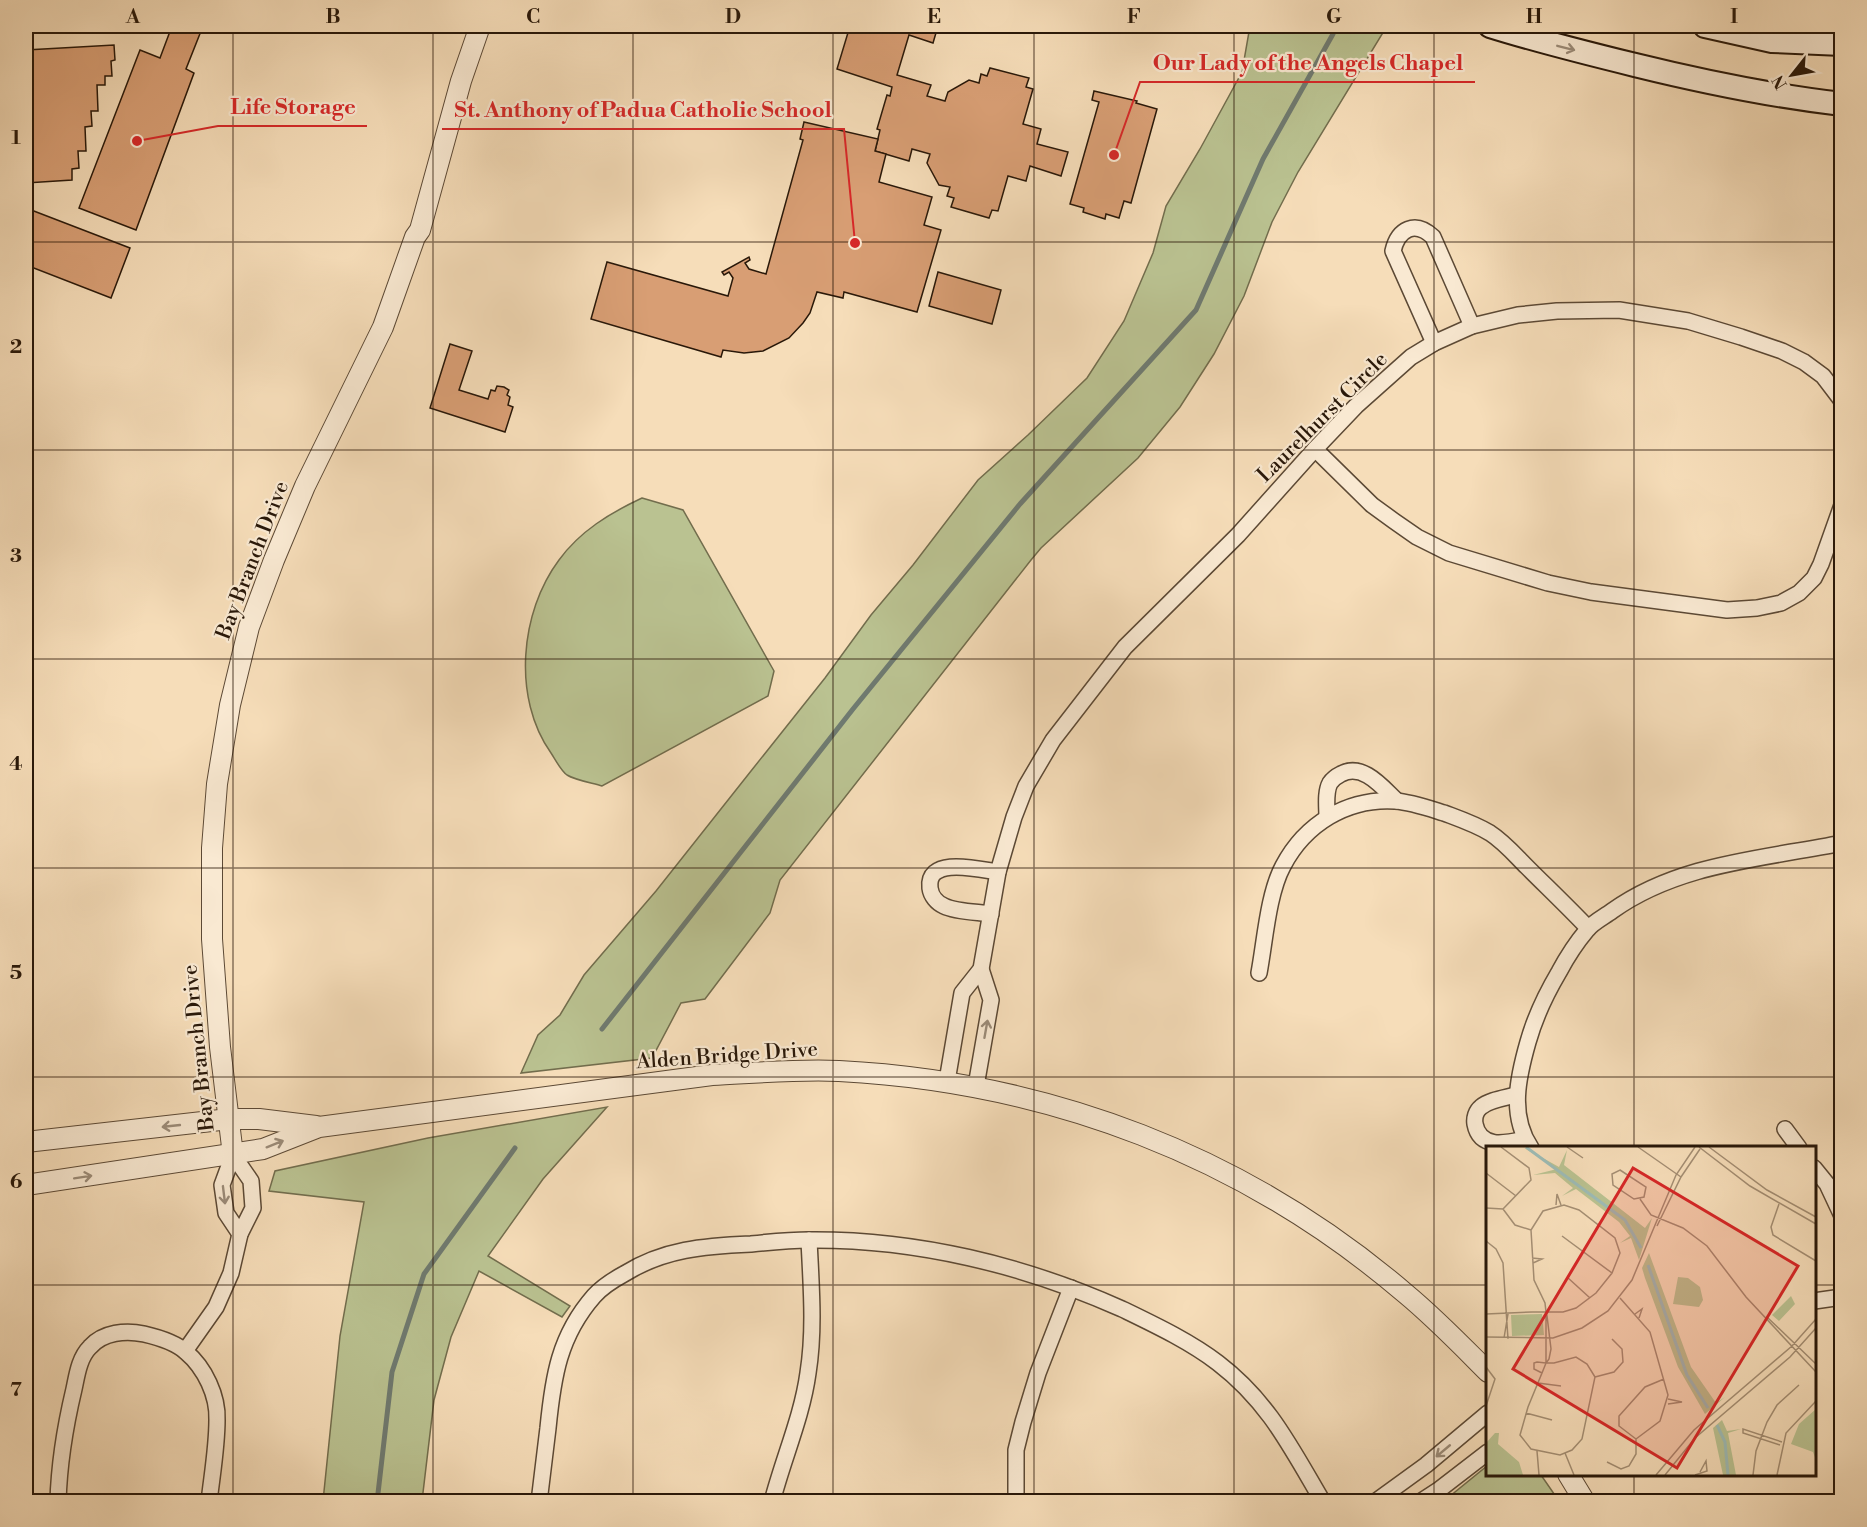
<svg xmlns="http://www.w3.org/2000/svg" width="1867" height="1527" font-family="'Libre Bodoni',serif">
  <rect width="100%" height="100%" fill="#f6ddb9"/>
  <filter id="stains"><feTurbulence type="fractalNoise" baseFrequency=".00333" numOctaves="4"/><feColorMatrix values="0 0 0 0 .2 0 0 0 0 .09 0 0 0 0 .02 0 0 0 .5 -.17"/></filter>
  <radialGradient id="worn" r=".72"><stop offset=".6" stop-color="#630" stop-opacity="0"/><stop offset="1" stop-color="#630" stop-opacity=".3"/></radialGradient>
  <g fill="#bac291" stroke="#726d4d" stroke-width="1.5">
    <polygon points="1250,26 1387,26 1298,172 1272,222 1244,296 1214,354 1180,407 1138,458 1041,548 1031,560 780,880 770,913 705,999 681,1003 652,1058 521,1073 538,1035 560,1015 584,975 656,891 751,771 825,678 871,615 913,565 978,480 1028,435 1087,378 1124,321 1153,253 1166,206 1200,149 1242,72"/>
    <path d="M642,498L683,510L774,671L768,696L602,786C592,783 575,780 567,775C561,771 555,759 551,753C512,698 520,612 559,560C580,531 610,513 642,498Z"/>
    <polygon points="607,1107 543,1179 488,1256 570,1306 562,1317 479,1271 451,1337 434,1400 422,1501 323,1501 340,1336 364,1202 269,1191 275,1171 428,1138"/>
    <polygon points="1487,1466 1488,1474 1541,1475 1559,1501 1444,1501"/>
  </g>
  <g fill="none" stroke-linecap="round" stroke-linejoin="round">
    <g stroke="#6f7a70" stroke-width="5">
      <polyline points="602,1029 853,709 1020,504 1196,310 1263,159 1333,34"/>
      <polyline points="377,1502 392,1372 424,1274 515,1148"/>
    </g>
  </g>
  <g fill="#d89e74" stroke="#291809" stroke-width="1.5">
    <polygon points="172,26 203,26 186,69 194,73 136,230 79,208 140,50 160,58"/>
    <polygon points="850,26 938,26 933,43 909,35 897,75 931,85 927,96 945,101 948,92 969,80 979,83 981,74 987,76 990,68 1029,78 1026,87 1033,89 1023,124 1041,129 1037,144 1068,152 1061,176 1030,166 1026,181 1008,176 998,211 992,210 989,218 951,207 954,198 947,196 950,187 939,185 927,163 930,154 912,149 909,161 875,151 880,130 877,129 887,95 890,96 892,87 837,69"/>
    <polygon points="114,45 115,60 111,61 112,76 105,76 105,85 97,85 98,111 91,111 92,126 85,127 86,151 78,151 79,168 72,169 72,180 26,183 26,50"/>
    <polygon points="1094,91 1137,101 1136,103 1157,109 1131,203 1124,201 1119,218 1106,214 1105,219 1083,212 1084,208 1070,204 1099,102 1092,100"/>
    <polygon points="804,122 878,139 875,151 886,154 879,182 932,197 924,225 941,230 917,312 844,292 843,298 817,292 810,313 803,323 789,338 763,351 744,353 723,350 721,357 591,319 607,262 728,296 733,278 729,272 724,275 722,272 749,257 750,260 745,263 749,269 766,274 803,140 800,139"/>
    <polygon points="26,208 130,248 111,298 26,265"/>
    <polygon points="938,272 1001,290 992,324 929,306"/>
    <polygon points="450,344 472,351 459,390 488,399 491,390 495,391 497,386 504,387 509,390 507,395 510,397 508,405 513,407 505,432 430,408"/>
  </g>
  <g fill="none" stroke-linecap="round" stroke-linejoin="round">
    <defs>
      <g id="minor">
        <path d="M1434,343L1393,251C1398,229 1415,220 1433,237L1472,326"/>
        <polyline points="1315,449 1372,505 1394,521 1417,537 1449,553 1548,583 1591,592 1727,610 1757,608 1781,603 1799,593 1814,578 1821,564 1842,505"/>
        <path d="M1327,817C1327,807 1325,792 1330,783C1332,780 1337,776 1341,774C1363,762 1383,788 1397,801"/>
        <path d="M991,914C978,912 956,912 944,906C937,903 931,896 930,888C926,855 982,870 998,872"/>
        <path d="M1259,973C1265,941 1268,894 1283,866C1305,824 1347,798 1395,801C1411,802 1428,808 1444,813C1460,819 1475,824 1490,833C1504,842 1515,855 1527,867C1547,887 1568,907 1588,928"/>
        <polyline points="947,1081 962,993 981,969 998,872 1014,817 1026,786 1053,740 1125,647 1238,535 1315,449 1356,406 1411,357 1434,343 1472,326 1518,315 1557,311 1619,310 1688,321 1741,337 1782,351 1804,362 1823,376 1842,401"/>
        <polyline points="976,1086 991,1000 981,969"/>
        <path d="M1516,1095C1505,1098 1489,1100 1481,1107C1476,1111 1474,1118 1475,1124C1480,1150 1507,1143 1525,1139"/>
        <polyline points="1785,1129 1799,1148"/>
        <path d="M1531,1148C1509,1115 1518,1077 1528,1042C1535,1017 1546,994 1559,972C1567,957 1576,943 1587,930C1593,922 1604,917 1612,911C1679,863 1763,859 1842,843"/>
        <polyline points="233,1155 222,1185 226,1213 240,1234"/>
        <polyline points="1814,1168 1827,1184 1842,1216"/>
        <polyline points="1814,1301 1842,1297"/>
        <polyline points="185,1351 216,1307 231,1273 240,1234 253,1208 251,1181 233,1155"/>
        <path d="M58,1502C59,1463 65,1427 74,1389C77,1375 79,1358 90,1347C103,1332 126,1330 144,1334C157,1337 176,1343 186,1352C205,1368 218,1396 217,1420C217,1447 212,1475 209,1502"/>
        <path d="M539,1502C542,1477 545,1452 548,1428C553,1377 559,1336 594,1296C602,1287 613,1280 624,1274C664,1249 704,1246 751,1244C770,1242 789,1240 809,1240C916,1239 1024,1265 1122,1309C1155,1325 1189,1341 1218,1363C1269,1402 1291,1448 1323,1502"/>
        <path d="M772,1502C783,1459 802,1417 808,1373C815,1329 811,1284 809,1240"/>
        <polyline points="1016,1502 1016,1450 1023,1422 1038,1373 1071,1288"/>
        <polyline points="1375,1502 1426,1465 1488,1413"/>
        <polyline points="1420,1502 1440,1489 1488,1452"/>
      </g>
      <g id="tertiary">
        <polyline points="26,1142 229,1119 259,1119 316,1126"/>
        <polyline points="233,1155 220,1047 212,939 212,848 217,784 230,705 249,627 274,560 305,486 383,327 415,237 420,230 461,81 480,26"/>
        <path d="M26,1185L263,1149L319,1127L712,1075C754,1073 797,1069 839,1071C1050,1082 1245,1156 1406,1294C1435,1318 1461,1345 1488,1372"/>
        <polyline points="1568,1474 1585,1502"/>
      </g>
      <g id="secondary">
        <path d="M1490,26C1538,41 1586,53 1635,65C1704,82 1772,96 1842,104"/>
        <polyline points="1705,26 1772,41 1842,44"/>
      </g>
    </defs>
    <use href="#minor" stroke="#5c4935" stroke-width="18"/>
    <use href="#tertiary" stroke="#5c4935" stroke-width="22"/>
    <use href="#secondary" stroke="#291809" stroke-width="26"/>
    <use href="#minor" stroke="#f9e9d2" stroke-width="15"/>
    <use href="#tertiary" stroke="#f9e9d2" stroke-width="20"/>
    <use href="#secondary" stroke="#f9e9d2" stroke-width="22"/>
  </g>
  <defs><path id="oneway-shaft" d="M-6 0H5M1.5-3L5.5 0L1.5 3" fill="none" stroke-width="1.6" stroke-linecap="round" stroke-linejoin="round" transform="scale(1.5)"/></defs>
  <g stroke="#9b8b78">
    <use href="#oneway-shaft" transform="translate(1566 48) rotate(14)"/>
    <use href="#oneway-shaft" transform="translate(986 1029) rotate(-80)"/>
    <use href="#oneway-shaft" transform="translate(171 1126) rotate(174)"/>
    <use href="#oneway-shaft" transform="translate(275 1144) rotate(-22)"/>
    <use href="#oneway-shaft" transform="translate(83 1177) rotate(-9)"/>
    <use href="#oneway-shaft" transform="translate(224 1195) rotate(83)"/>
    <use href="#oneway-shaft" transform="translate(1443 1451) rotate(140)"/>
  </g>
  <path fill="none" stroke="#291809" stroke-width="1.5" stroke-opacity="0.55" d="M233,26V1502M433,26V1502M633,26V1502M833,26V1502M1034,26V1502M1234,26V1502M1434,26V1502M1634,26V1148M26,242H1842M26,450H1842M26,659H1842M26,868H1842M26,1077H1842M26,1285H1488M1814,1285H1842M1634,1474V1502"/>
  <g text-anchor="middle" stroke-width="4.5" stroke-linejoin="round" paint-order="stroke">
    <g font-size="21" fill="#291809" stroke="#f9e9d2">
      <text transform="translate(1322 417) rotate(-45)" y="7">Laurelhurst Circle</text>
      <text transform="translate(252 560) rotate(-69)" y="7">Bay Branch Drive</text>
      <text transform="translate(198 1048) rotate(-96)" y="7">Bay Branch Drive</text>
      <text transform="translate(727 1055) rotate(-4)" y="7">Alden Bridge Drive</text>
    </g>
  </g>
  <g transform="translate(1486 1146)">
    <rect width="330" height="330" fill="#f6ddb9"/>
    <path d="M37,1L73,21L81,4L78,19L159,82L166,72L153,114L145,92L134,97L144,90L133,76L90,43L76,50L87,42L69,27L47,29L71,23ZM163,107L205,221L230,257L239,251L219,268L192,221L159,132L156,122ZM192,131L202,132L214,141L217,154L213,161L187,158ZM305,150L309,158L293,175L286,169ZM25,169L56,168L58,189L26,190ZM330,263L329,302L330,314L327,306L305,298L313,278ZM236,274L241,285L255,283L242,287L250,329H237L227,282ZM9,287H13L12,298L33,316L37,329H0V297Z" fill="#bac291"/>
    <path fill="none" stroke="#9dbbb5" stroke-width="3" d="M40,1L139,74L155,102M162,119L201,229L222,262M231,279L239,296L242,329"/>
    <path fill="none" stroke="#a48e73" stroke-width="1.5" d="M81,1L97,12M152,1L195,31M213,1L264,40L330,78M223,1L281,44L330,71M134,24L160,41L158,51L148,53L127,39L126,28ZM0,27L30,50M154,53L165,69L197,82L221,100L260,151L330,226M293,58L285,81L287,89L330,115M70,59L71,48L75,59M0,62L17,63L45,34L43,22L15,1M17,63L29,79L45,84M171,80L195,31L214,3M76,90L126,127M0,95L10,103L17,117L22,193M46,112L56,113L47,117M81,131L104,152M134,152L164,186L182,249L174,275L150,293M60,166V217M0,168L46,166H77L90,162L110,147L126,127L134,107L129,92L93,64L78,59L57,65L45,84L48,134L59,157L60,166L61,170L65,203L63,213L60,217L56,227L42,261L34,289L45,303L74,309L86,304L96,293L109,231L101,218L90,211L68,217H60L51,216L48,217V223L56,227M149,168L156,163L153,172M282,172L330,218M0,191L67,192L96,182L122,165L146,134L190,29L209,1M18,192L22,168M0,221L9,233L0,260M109,231L128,226L137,216L136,203L126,193M52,237L75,240M182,253L196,256L182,258M40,267L66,274M150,293L133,280V270L159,241L178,233M294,299L257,287V283L296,296M51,305L53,329M79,307L88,329M121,316L135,323L143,320L150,308V293M170,329L208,284L306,200L330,173M179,329L209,292L304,211L330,182M209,329L221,325L220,315L214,326M267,329L270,305L281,276L291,259L313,239M291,329L300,287L330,255"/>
    <path fill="#d62828" fill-opacity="0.15" stroke="#d62828" stroke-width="3" d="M147,22L312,120L191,322L27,223Z"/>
    <rect width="330" height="330" fill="none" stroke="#291809" stroke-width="3"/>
  </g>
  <path fill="none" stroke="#d62828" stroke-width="2" d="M1114 155L1140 82H1475M137 141L218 126H367M855 243L844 129H442"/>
  <g fill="#d62828" stroke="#f9e9d2" stroke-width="2">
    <circle cx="1114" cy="155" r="6"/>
    <circle cx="137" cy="141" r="6"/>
    <circle cx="855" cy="243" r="6"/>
  </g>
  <g font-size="22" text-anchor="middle" font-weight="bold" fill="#d62828" stroke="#f9e9d2" stroke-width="4.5" stroke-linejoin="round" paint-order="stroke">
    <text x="1308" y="70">Our Lady of the Angels Chapel</text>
    <text x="293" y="114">Life Storage</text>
    <text x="643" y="117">St. Anthony of Padua Catholic School</text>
  </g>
  <rect width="1867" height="1527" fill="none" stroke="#f6ddb9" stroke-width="66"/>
  <g transform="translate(1792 75) rotate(239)" stroke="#f9e9d2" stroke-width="4.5" paint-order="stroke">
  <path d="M0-4.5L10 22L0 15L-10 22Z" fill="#291809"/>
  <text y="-9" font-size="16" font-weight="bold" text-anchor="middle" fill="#291809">N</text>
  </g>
  <rect x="33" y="33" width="1801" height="1461" fill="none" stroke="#291809" stroke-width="2"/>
  <g font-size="20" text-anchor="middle" font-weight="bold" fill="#291809">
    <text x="133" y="23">A</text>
    <text x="333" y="23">B</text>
    <text x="533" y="23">C</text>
    <text x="733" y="23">D</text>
    <text x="934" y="23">E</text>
    <text x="1134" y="23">F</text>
    <text x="1334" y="23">G</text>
    <text x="1534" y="23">H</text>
    <text x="1734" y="23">I</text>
    <text x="16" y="144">1</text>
    <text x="16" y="353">2</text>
    <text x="16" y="562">3</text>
    <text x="16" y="770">4</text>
    <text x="16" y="979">5</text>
    <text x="16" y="1188">6</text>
    <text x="16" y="1396">7</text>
  </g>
  <rect width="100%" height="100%" filter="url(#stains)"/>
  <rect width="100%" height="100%" fill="url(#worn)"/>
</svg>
